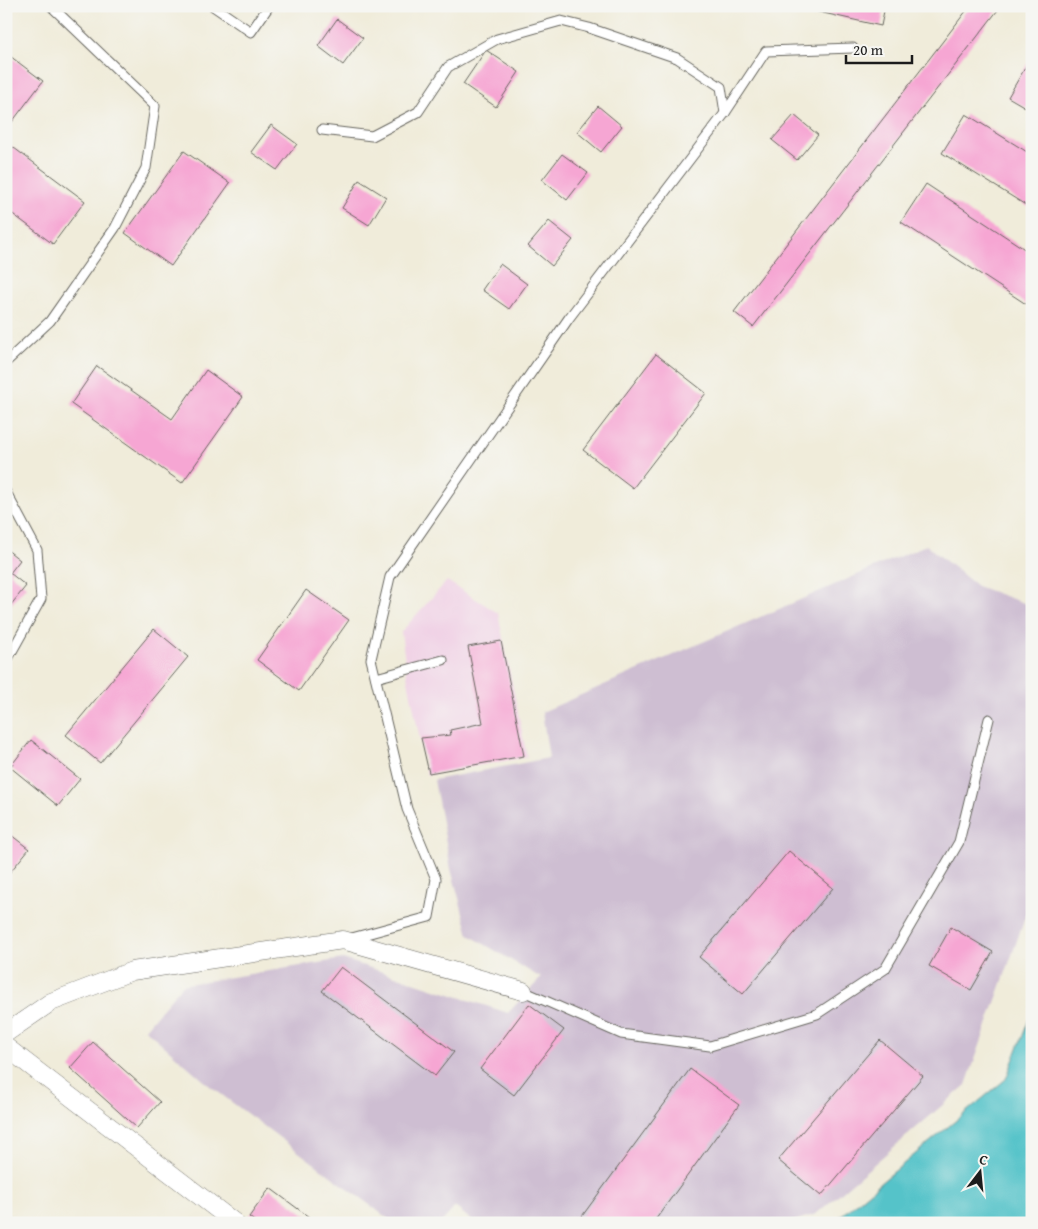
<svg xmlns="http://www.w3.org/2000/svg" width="1038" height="1229" font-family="'Gentium Book Plus',serif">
  <rect width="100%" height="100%" fill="#f6f6f2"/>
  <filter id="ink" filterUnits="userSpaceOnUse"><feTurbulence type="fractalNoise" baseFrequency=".02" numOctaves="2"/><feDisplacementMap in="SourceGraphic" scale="10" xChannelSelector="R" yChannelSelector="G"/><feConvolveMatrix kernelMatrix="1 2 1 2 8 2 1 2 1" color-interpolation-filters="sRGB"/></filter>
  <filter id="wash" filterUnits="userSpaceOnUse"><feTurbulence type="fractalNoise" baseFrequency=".0096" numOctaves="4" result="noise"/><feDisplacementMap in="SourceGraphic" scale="20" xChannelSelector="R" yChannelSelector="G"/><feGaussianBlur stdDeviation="1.12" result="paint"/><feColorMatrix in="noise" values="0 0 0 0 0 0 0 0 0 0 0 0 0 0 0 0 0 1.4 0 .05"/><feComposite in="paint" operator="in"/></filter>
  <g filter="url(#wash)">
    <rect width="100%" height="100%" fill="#f0ecda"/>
    <polygon fill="#f0d0e5" points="447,581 498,613 527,757 427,775 407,675 401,632"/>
    <polygon fill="#cebed2" points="926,545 977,586 1032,606 1032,898 966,1085 816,1214 788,1223 475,1223 455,1207 441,1223 394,1223 210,1086 145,1029 182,985 343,959 508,1013 541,978 469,935 451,869 434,780 549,758 542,712"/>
    <polygon fill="#55c3c9" stroke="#387072" points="1032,1012 1032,1223 832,1223 1006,1079"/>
    <g id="blocks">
      <g fill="#f6a6d3">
        <polygon points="810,6 885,6 881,26 810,10"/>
        <polygon points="970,6 1001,6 753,327 734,312"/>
        <polygon points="337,19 363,38 343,65 318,46"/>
        <polygon points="486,50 519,72 496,107 463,84"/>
        <polygon points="6,53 43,81 6,130"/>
        <polygon points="1032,56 1032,111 1008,97"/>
        <polygon points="598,106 622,126 601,152 577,132"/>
        <polygon points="966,114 1032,155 1032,209 942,153"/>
        <polygon points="794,115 818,135 797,160 772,140"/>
        <polygon points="271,125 297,144 277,170 251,152"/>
        <polygon points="6,142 85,201 53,244 6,209"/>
        <polygon points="184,151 230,183 171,266 125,233"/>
        <polygon points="562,154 588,173 567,200 542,180"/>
        <polygon points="359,180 386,197 369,225 342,208"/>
        <polygon points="926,184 1032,254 1032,308 901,222"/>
        <polygon points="549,221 573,240 552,266 528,246"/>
        <polygon points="500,264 527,284 509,309 482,290"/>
        <polygon points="656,354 706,393 633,488 583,450"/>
        <polygon points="97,366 172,419 206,370 243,397 182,483 71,404"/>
        <polygon points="6,549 20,560 10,573 26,586 6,611"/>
        <polygon points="306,590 349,620 299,691 257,660"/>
        <polygon points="154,629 188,657 100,763 66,735"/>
        <polygon points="501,641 524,756 429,773 421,738 451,735 450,730 483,723 468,647"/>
        <polygon points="31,740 80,779 58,806 10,767"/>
        <polygon points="6,831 29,849 6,877"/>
        <polygon points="789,851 833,888 743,994 699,957"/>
        <polygon points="951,927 993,952 971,990 929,966"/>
        <polygon points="341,967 454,1052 435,1076 322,991"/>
        <polygon points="529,1004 564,1030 514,1095 480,1069"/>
        <polygon points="880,1040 923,1076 821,1196 778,1160"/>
        <polygon points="93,1042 160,1102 137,1128 70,1068"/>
        <polygon points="690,1069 739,1105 653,1223 577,1223"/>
        <polygon points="270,1188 317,1223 257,1223 249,1217"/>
      </g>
    </g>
  </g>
  <g filter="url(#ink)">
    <use href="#blocks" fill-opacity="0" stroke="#66655e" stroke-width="1"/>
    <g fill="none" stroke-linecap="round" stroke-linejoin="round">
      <defs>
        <g id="service">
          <polyline points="213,6 251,32 269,6"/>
          <polyline points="322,130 372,136 418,112 448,67 497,39 561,21 589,28 677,58 721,87 725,113"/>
          <polyline points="6,362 50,321 115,228 146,168 155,106 51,6"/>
          <polyline points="6,492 37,550 41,599 6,662"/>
          <polyline points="376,678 443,660"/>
          <polyline points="348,939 429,917 436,879 407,809 371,659 390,577 569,318 725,113 766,51 853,48"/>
          <polyline points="523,991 621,1034 710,1046 817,1014 885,969 959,842 989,719"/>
        </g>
        <g id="minor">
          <polyline points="6,1033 51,1002 132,971 343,940 523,991"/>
          <polyline points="6,1047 235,1223"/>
        </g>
      </defs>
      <use href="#service" stroke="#66655e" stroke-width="11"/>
      <use href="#minor" stroke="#66655e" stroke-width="19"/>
      <use href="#service" stroke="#fff" stroke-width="9"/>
      <use href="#minor" stroke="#fff" stroke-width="18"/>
    </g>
  </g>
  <rect width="1038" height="1229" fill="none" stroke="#f6f6f2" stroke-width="25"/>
  <g transform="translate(980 1172) rotate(16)" stroke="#f6f6f2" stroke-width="4" paint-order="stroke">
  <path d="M0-4L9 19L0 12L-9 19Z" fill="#1c1c1c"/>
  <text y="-8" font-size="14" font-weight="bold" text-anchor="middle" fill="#1c1c1c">С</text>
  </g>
  <path d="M846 55v8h66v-8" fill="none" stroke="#1c1c1c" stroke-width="2.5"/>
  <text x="853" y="55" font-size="15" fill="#1c1c1c" stroke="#f6f6f2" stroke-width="4" paint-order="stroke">20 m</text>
</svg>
